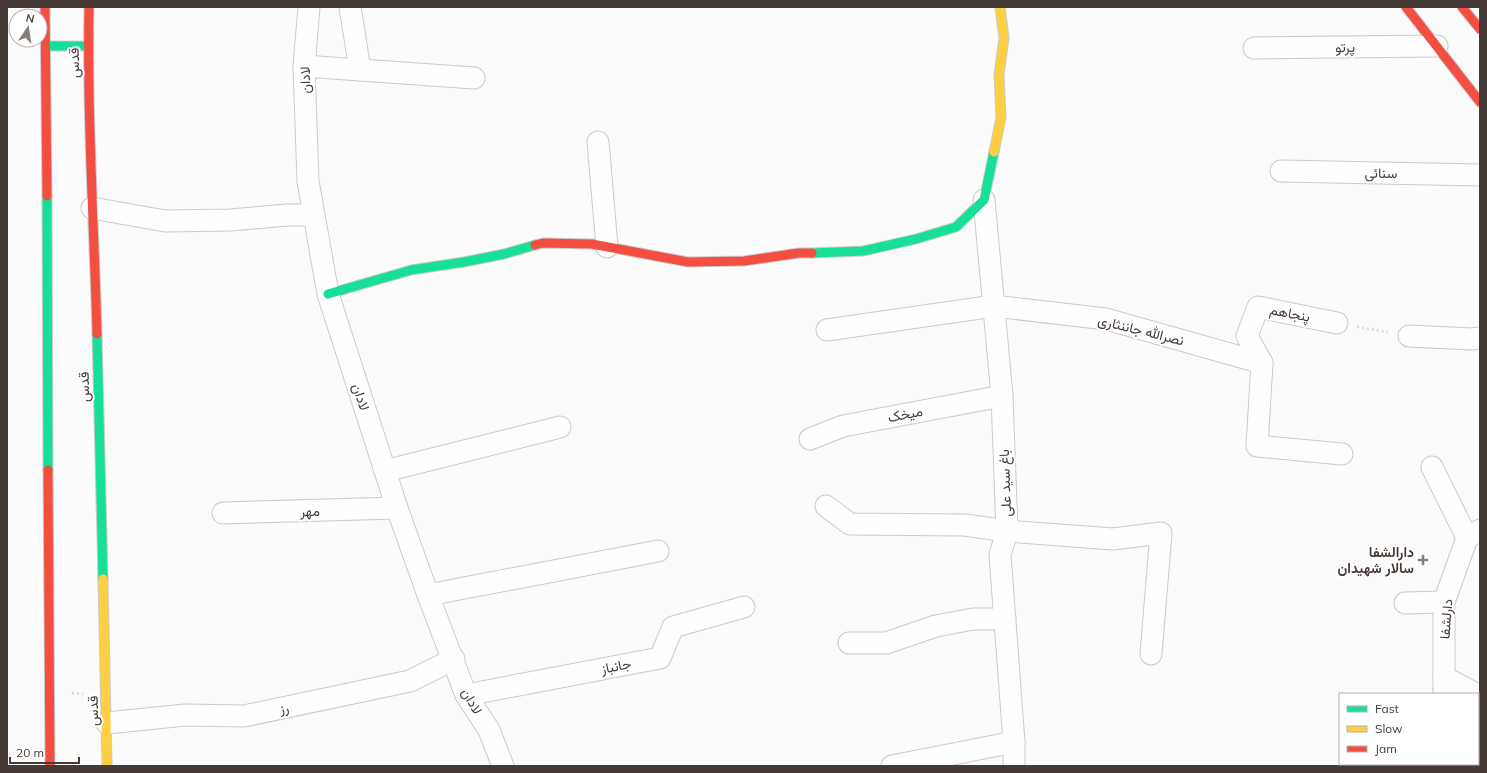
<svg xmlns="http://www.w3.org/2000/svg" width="1487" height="773" font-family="Mulish,Vazirmatn,sans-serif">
  <rect width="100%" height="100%" fill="#fbfbfb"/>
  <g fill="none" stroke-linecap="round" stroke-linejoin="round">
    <defs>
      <g id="street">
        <polyline points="309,7 304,66 308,181 328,294 397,508 428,595 466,695 489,730 503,766"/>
        <polyline points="350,7 360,70"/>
        <polyline points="1254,48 1437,46"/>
        <polyline points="304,66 474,78"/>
        <polyline points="598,142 607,247"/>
        <polyline points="1281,171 1480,175"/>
        <polyline points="984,200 1002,396 1007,531 1000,555 1014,742 1014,766"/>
        <polyline points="92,208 165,221 230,220 287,215 314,215"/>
        <polyline points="1337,323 1258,307 1247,336 1262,363 1257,446 1342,454"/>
        <polyline points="827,330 994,306 1106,319 1262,363"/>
        <polyline points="1409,336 1472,339 1480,338"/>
        <polyline points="810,439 843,426 1002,396"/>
        <polyline points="1432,467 1467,538"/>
        <polyline points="385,471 560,427"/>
        <polyline points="826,506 850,524 965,525 1007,531 1113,539 1161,533 1151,654"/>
        <polyline points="223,513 397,508"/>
        <polyline points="428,595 658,551"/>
        <polyline points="1405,603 1444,602"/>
        <polyline points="849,643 886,643 936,626 973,619 1005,619"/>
        <polyline points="1444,677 1476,694"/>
        <polyline points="1444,694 1444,602 1467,538 1480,530"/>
        <polyline points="466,695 660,658 673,627 744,607"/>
        <polyline points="107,723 185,715 244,716 410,681 454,659"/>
        <polyline points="892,766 1014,742"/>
        <polyline points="1357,766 1357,764"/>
      </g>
      <g id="fast">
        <polyline points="46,46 88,46"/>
        <polyline points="47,196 48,470"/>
        <polyline points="812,253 863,251 916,239 956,227 984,200 994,152"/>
        <polyline points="328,294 411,270 464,262 504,254 535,245"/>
        <polyline points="97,334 103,579"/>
      </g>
      <g id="slow">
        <polyline points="994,152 1001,117 999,75 1004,38 1000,7"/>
        <polyline points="103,579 107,766"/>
      </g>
      <g id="jam">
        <polyline points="45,7 47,196"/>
        <path d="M89,7C87,116 94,225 97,334"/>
        <polyline points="1406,7 1480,102"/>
        <polyline points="1462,7 1480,29"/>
        <polyline points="535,245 543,243 592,244 688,262 744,261 799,253 812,253"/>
        <polyline points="48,470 50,766"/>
      </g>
    </defs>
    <use href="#street" stroke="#cecac7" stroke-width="23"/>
    <use href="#fast" stroke="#cecac7" stroke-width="11"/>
    <use href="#slow" stroke="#cecac7" stroke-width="11"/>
    <use href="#jam" stroke="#cecac7" stroke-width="11"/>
    <g stroke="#dadad9" stroke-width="2.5" stroke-dasharray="2 3" stroke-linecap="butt">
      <polyline points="1357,327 1388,332"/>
      <polyline points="72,693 83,694"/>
    </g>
    <use href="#street" stroke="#fefefe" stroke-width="21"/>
    <use href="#fast" stroke="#16e098" stroke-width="9"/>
    <use href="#slow" stroke="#ffcf43" stroke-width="9"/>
    <use href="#jam" stroke="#f24e42" stroke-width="9"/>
  </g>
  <path fill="#857e7a" stroke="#fff" stroke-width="1.5" d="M1421 554h4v4h4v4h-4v4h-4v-4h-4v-4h4z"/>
  <g text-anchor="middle" stroke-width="4" stroke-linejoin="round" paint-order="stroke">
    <g font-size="14" fill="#453a35" stroke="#fff">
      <text transform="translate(1345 47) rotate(-1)" y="5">پرتو</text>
      <text transform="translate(74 63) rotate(-91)" y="5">قدس</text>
      <text transform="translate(305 80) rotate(-91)" y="5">لادان</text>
      <text transform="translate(1381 173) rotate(1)" y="5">سنائی</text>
      <text transform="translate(1290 313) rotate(11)" y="5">پنجاهم</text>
      <text transform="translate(1141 330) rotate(14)" y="5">نصرالله جاننثاری</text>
      <text transform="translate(84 387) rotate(-91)" y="5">قدس</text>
      <text transform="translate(361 397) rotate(72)" y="5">لادان</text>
      <text transform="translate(905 414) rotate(-11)" y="5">میخک</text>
      <text transform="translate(1005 483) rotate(-92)" y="5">باغ سید علی</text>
      <text transform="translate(310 511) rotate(-1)" y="5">مهر</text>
      <text transform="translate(1446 619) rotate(-86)" y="5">دارلشفا</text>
      <text transform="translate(616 666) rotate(-11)" y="5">جانباز</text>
      <text transform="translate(472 701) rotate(61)" y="5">لادان</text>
      <text transform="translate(284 708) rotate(-12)" y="5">رز</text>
      <text transform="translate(93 711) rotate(-91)" y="5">قدس</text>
    </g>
    <g font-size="14" font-weight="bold" fill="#453a35" stroke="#fff" text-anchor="end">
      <text x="1414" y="557">دارالشفا<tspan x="1414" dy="16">سالار شهیدان</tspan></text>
    </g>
  </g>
  <rect width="1487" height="773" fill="none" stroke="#453a35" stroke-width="16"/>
  <rect x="1339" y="693" width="140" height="72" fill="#ffffff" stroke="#b5b0ae"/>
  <rect x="1347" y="706" width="20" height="6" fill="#16e098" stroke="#b5b0ae"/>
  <text x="1375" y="713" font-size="12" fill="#453a35">Fast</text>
  <rect x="1347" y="726" width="20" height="6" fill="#ffcf43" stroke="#b5b0ae"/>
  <text x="1375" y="733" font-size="12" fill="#453a35">Slow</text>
  <rect x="1347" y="746" width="20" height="6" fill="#f24e42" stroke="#b5b0ae"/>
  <text x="1375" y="753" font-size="12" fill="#453a35">Jam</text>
  <g transform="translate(28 28) rotate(13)"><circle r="19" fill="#ffffff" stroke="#b5b0ae"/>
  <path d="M0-3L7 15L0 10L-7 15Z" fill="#857e7a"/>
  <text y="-6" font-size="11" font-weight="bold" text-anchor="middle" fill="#453a35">N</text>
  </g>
  <path d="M10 757v6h69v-6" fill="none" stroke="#453a35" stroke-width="2"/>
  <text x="16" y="757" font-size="12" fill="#453a35" stroke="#ffffff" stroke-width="3" paint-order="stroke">20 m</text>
</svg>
